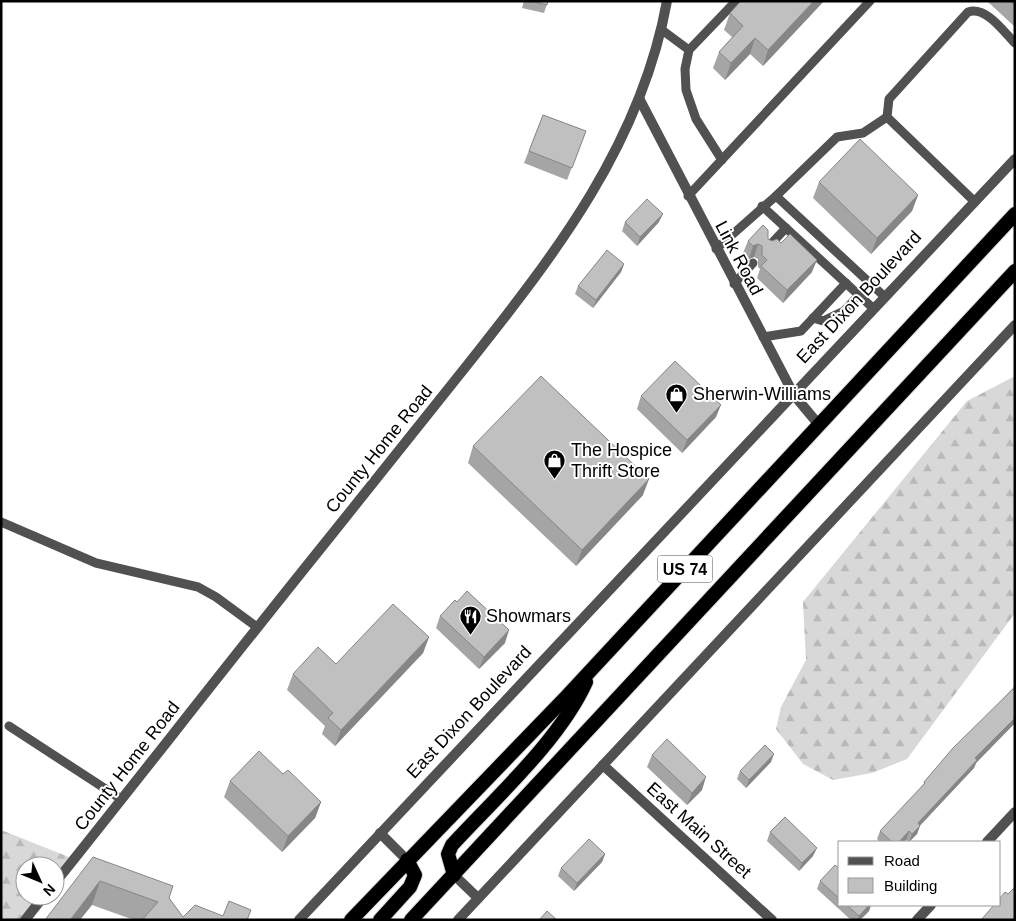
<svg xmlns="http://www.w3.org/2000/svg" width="1016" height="921" font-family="Helvetica,sans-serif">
  <defs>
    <pattern id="forest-firs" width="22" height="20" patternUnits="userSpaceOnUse" patternTransform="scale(1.25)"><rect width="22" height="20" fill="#d8d8d8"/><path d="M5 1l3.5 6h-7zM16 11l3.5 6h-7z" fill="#b8b8b8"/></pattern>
  </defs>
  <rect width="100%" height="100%" fill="#fff"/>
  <g fill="url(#forest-firs)">
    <polygon points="1015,376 1015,613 907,759 872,773 833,780 803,764 776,729 781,707 806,660 803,602 967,401"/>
    <polygon points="1,830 74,859 55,883 55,866 25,866 25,896 44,896 25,920 1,920"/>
  </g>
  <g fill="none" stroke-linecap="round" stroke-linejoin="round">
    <defs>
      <g id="trunk">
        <path d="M454,875L448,854L452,845C496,797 559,741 586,682"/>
        <polyline points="351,920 566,697 1015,214"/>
        <polyline points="380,920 410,887 415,875 407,860"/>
        <polyline points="411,920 1015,271"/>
      </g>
    </defs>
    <use href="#trunk" stroke="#dbdbdb" stroke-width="16"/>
    <g stroke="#515151" stroke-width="9">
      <polyline points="662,30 689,50"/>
      <polyline points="722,160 696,119 686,90 685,69 689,50 736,1"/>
      <polyline points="688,196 870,1"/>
      <polyline points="776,196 885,297"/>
      <path d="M975,202L887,117L889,99L968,12C986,6 1003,31 1015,43"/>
      <polyline points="762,206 874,309"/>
      <polyline points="768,247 786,228"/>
      <polyline points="716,249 776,196 837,137 863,133 887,117"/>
      <polyline points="734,284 753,263"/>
      <polyline points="813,318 823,321 844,311 859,295"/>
      <polyline points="763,337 801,331 846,283"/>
      <polyline points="1,522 96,563 198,587 216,597 257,627"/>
      <polyline points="9,726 121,799"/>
    </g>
    <g stroke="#515151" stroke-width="10">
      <polyline points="640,100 794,395 819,425"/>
      <polyline points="603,765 772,920"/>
      <polyline points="380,833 407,860"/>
      <polyline points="987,842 1015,812"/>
      <polyline points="454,875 478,898"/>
      <polyline points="299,920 1015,159"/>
      <polyline points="458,920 1015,325"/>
      <polyline points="917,920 931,905"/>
    </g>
    <g stroke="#515151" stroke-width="10">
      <path d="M55,883C147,768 237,652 329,538C376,480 422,422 468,364C556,253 641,144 667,1"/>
      <polyline points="25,920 44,896"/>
    </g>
    <use href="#trunk" stroke="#000" stroke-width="14"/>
  </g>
  <g fill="#a5a5a5">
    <polygon points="524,1 548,1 544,13 522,8"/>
    <polygon points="741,1 824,1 763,66 750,54 725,80 713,68 719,52 732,37 724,30 730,13"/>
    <polygon points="987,1 1015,1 1015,27"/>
    <polygon points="543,115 586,131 567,180 524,163"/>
    <polygon points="819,182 918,195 912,211 871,254 813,198"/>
    <polygon points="625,222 659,222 637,246 622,231"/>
    <polygon points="768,239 812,272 783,303 757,278 760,269 758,267 758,259 754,257 749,259 743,253 748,241"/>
    <polygon points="624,264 621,272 593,308 575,294 578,286"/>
    <polygon points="641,396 716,417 682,453 637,409"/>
    <polygon points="473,446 643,495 576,566 468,463"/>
    <polygon points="457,602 505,643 479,669 436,628 440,616"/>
    <polygon points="429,637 423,653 335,746 322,734 325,726 287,690 293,674 336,664"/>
    <polygon points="1015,684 1015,723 976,763 974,768 920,825 917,834 909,842 906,840 903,842 880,842 877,839 880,831 923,786 924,782 1013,688"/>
    <polygon points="652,755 702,790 687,805 647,767"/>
    <polygon points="771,762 746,788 737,779 740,771"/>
    <polygon points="283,774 321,802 315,818 282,852 224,797 230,781"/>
    <polygon points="770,832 813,856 799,871 767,841"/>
    <polygon points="605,854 602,862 574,891 558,876 561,868"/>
    <polygon points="93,857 169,898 183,917 223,916 247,920 134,920 92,905"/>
    <polygon points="840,869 840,905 871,905 869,911 860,920 851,920 817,889 820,881"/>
  </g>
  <g fill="#868686">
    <polygon points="814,1 824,1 763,66 768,50"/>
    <polygon points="755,38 750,54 725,80 731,63"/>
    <polygon points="918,195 912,211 871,254 877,238"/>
    <polygon points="663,214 659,222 637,246 640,237"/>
    <polygon points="758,244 754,257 749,259 753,246"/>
    <polygon points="817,260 812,272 783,303 787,290"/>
    <polygon points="624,264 621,272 593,308 596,300"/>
    <polygon points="721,405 716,417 682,453 687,440"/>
    <polygon points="649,479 643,495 576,566 582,550"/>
    <polygon points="509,630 505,643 479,669 484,657"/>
    <polygon points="429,637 423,653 335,746 341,730"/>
    <polygon points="1015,718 1015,723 976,763 974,768 915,831 918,823 975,758"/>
    <polygon points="774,754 771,762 746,788 749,780"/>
    <polygon points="706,777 702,790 687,805 692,793"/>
    <polygon points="321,802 315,818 282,852 288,836"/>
    <polygon points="920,826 917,834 909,842 912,834"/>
    <polygon points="909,831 906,840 903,842 899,842"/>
    <polygon points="817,848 813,856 799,871 802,863"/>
    <polygon points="605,854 602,862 574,891 577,883"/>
    <polygon points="100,881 92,905 80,920 70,920"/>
    <polygon points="869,905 871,905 869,911 860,920 857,920 859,916"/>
  </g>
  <g fill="#c0c0c0" stroke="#868686">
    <polygon points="530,1 548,1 547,5"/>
    <polygon points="741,1 814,1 768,50 755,38 731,63 719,52 743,26 730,13"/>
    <polygon points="1010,1 1015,1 1015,6"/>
    <polygon points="543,115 586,131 572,168 529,151"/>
    <polygon points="860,139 918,195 877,238 819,182"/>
    <polygon points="647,199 663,214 640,237 625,222"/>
    <polygon points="763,225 768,230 768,239 772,241 777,239 781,243 790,234 817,260 787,290 761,266 767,260 762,255 762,246 758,244 753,246 748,241"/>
    <polygon points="607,250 624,264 596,300 578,286"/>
    <polygon points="675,361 721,405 687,440 641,396"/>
    <polygon points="541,376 649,479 582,550 473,446"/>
    <polygon points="467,591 509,630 484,657 440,616 455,600 457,602"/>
    <polygon points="393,604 429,637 341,730 328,718 333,713 293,674 318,647 336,664"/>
    <polygon points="1015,687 1015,718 975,758 977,760 918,823 920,826 912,834 909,831 899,842 892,842 880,831 925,783 924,782 953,748"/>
    <polygon points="667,739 706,777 692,793 652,755"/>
    <polygon points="765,745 774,754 749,780 740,771"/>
    <polygon points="259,751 283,774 288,770 321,802 288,836 230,781"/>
    <polygon points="785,817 817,848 802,863 770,832"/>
    <polygon points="589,839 605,854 577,883 561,868"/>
    <polygon points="93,857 173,886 169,898 183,917 195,905 223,916 229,901 251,910 247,920 142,920 158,902 100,881 70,920 45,920"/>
    <polygon points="835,865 840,869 840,899 820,881"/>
    <polygon points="1015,887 1015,917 1012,920 981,920 994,905 1000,905 1000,898 1005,892 1008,894"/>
    <polygon points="847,905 869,905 859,916"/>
    <polygon points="547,911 557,920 539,920"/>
  </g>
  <defs>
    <symbol id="shop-pin" viewBox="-11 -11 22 30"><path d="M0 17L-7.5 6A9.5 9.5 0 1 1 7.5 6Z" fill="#000" stroke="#fff"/><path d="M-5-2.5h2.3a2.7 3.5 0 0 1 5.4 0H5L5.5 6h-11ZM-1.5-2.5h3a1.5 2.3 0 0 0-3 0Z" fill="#fff"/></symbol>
    <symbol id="restaurant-pin" viewBox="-11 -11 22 30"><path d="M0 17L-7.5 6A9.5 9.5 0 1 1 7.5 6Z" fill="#000" stroke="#fff"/><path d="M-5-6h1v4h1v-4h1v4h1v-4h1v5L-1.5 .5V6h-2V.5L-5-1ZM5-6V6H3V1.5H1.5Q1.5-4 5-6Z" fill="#fff"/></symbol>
  </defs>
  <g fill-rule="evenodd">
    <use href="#shop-pin" x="664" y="382" width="25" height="34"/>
    <use href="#shop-pin" x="542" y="448" width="25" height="34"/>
    <use href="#restaurant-pin" x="458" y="604" width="25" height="34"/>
  </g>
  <g text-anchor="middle" stroke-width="4" stroke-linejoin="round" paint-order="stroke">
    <rect fill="#fff" stroke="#4c4c4c" stroke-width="1" x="657.5" y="555.5" width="55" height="27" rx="4"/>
    <g font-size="16" font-weight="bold" fill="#000">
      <text x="685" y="575">US 74</text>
    </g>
    <g font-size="18" fill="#000" stroke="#fff">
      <text transform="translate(739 258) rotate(62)" y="6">Link Road</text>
      <text transform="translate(859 297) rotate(-47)" y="6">East Dixon Boulevard</text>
      <text transform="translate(379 449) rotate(-51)" y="6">County Home Road</text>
      <text transform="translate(469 712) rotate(-47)" y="6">East Dixon Boulevard</text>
      <text transform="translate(127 766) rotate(-52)" y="6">County Home Road</text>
      <text transform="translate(699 830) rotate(42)" y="6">East Main Street</text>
    </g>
    <g font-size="18" fill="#000" stroke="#fff" text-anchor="start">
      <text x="693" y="400">Sherwin-Williams</text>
      <text x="571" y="456">The Hospice<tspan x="571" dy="21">Thrift Store</tspan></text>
      <text x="486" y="622">Showmars</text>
    </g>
  </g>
  <rect width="1016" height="921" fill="none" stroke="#000000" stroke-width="5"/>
  <rect x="838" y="841" width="162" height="65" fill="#ffffff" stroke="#999999"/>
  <rect x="848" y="857" width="25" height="8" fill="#515151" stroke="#999999"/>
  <text x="884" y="866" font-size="15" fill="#000000">Road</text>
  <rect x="848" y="878" width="25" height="15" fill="#c0c0c0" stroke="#999999"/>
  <text x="884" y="891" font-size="15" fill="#000000">Building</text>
  <g transform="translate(40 881) rotate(134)"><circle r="24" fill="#ffffff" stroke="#999999"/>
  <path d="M0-4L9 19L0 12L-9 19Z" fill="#000000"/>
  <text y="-8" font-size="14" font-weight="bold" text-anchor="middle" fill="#000000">N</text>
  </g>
</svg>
